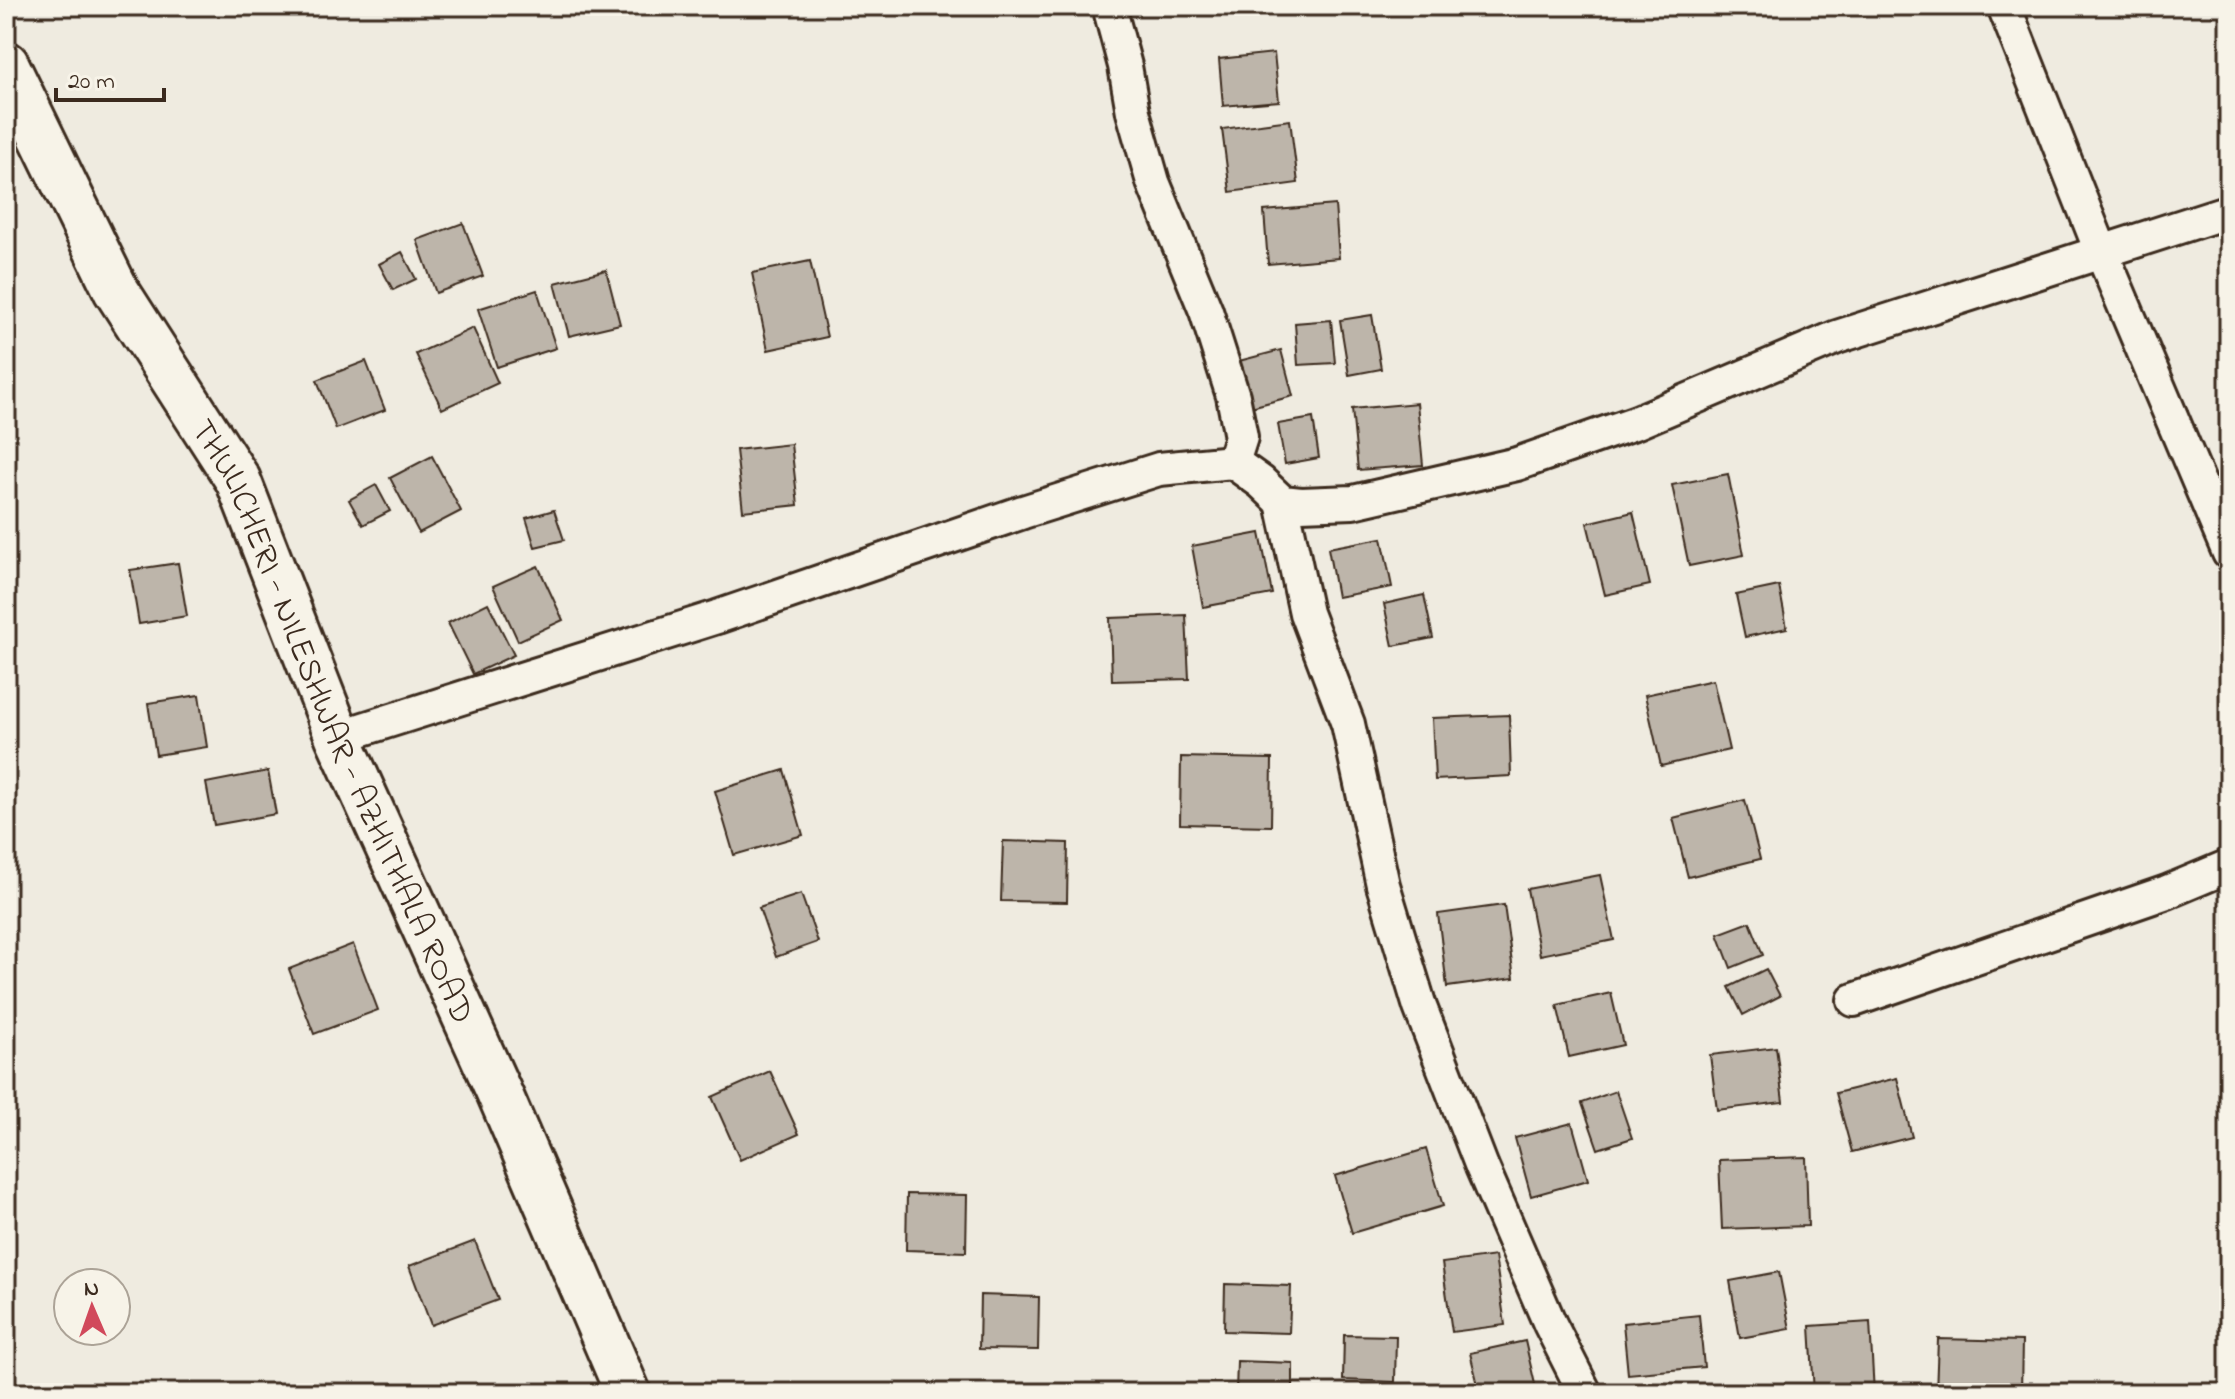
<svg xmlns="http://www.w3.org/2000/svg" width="2235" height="1399" font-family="'Indie Flower',sans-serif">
  <rect width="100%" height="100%" fill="#efebe0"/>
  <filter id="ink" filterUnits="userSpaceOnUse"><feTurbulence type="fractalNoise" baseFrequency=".0125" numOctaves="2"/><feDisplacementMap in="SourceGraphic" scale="16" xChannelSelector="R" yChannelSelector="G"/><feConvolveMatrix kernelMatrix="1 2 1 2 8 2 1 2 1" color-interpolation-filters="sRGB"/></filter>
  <g filter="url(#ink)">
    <g fill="#bdb5aa" stroke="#3b2a1e" stroke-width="2">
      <polygon points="1274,53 1279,101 1223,106 1219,59"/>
      <polygon points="1290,120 1298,183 1230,192 1222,129"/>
      <polygon points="1335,205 1339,258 1268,264 1264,211"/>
      <polygon points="463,223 483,276 436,293 417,240"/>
      <polygon points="402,252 416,279 393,290 379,264"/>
      <polygon points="810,261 827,337 768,350 752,273"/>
      <polygon points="606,270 620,324 569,336 555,283"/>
      <polygon points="537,290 556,348 497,367 478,309"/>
      <polygon points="1372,315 1381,369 1349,375 1340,320"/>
      <polygon points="1331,320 1335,363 1298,365 1295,323"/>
      <polygon points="473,328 498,383 442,409 416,354"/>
      <polygon points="1281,350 1293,396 1251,407 1239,361"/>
      <polygon points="366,361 385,410 336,429 317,380"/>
      <polygon points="1417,403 1423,465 1358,470 1352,409"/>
      <polygon points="1313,418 1319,458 1285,464 1278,424"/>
      <polygon points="791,444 798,505 743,511 736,450"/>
      <polygon points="432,456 461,511 419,533 390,478"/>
      <polygon points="1728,474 1744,555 1689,566 1672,485"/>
      <polygon points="376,485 390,511 363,525 349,500"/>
      <polygon points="554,510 564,540 535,547 526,518"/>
      <polygon points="1633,512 1650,585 1605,595 1587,523"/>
      <polygon points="1260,533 1272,594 1203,607 1192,546"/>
      <polygon points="1382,538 1392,587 1337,597 1328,548"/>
      <polygon points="178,563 187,616 139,624 130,570"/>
      <polygon points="538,566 563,620 518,641 493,586"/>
      <polygon points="1779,586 1787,628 1745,637 1736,595"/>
      <polygon points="1424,595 1433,638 1393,646 1384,604"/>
      <polygon points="488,603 514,655 473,674 448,623"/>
      <polygon points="1186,615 1189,679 1112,681 1110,618"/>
      <polygon points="1713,680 1729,750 1661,766 1645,695"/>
      <polygon points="199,695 207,747 156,755 148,703"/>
      <polygon points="1509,715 1511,776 1435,780 1432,718"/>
      <polygon points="1181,757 1272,759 1271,826 1180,824"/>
      <polygon points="784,770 803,835 734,855 715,791"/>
      <polygon points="268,771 276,814 214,825 206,783"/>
      <polygon points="1745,800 1760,859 1688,877 1673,818"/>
      <polygon points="1003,841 1068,843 1067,902 1001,901"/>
      <polygon points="1600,875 1614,940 1540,955 1527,889"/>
      <polygon points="801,894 818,942 776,957 759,908"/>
      <polygon points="1504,905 1514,978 1447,987 1438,914"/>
      <polygon points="1750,922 1763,955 1731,968 1718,934"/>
      <polygon points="353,944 378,1010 314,1034 289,969"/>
      <polygon points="1766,969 1780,996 1743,1015 1729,987"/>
      <polygon points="1611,993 1623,1045 1569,1057 1557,1005"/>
      <polygon points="1776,1047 1783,1102 1717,1110 1710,1055"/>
      <polygon points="770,1071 799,1134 740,1160 712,1097"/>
      <polygon points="1897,1078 1912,1137 1852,1152 1836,1093"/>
      <polygon points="1616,1091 1632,1138 1598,1149 1582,1103"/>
      <polygon points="1572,1123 1588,1180 1531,1196 1515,1138"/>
      <polygon points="1426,1149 1443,1206 1352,1233 1335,1176"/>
      <polygon points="1806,1157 1808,1226 1722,1229 1719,1160"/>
      <polygon points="907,1194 967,1195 966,1252 906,1250"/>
      <polygon points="475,1241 498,1300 431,1325 409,1266"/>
      <polygon points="1495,1256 1505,1325 1452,1332 1442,1263"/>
      <polygon points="1779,1272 1790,1329 1740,1338 1730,1281"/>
      <polygon points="1225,1284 1291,1286 1289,1333 1224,1331"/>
      <polygon points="980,1295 1039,1297 1038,1350 979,1349"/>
      <polygon points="1699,1315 1704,1367 1628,1374 1623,1323"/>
      <polygon points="1870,1322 1874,1393 1814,1393 1810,1326"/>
      <polygon points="1344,1335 1396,1336 1395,1382 1343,1380"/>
      <polygon points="1938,1339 2022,1341 2021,1393 1936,1393"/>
      <polygon points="1525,1341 1537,1393 1480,1393 1470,1353"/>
      <polygon points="1237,1361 1293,1363 1293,1393 1236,1393"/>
    </g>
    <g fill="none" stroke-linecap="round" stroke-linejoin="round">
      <defs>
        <g id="minor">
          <polyline points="1109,6 1125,66 1133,112 1153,182 1206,311 1233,396 1241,437 1233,462"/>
          <polyline points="2004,6 2101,251 2229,553"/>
          <polyline points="1282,502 1306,613 1348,724 1383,885 1420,1007 1482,1167 1550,1324 1585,1393"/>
          <polyline points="338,737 717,617 1023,512 1159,469 1233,462 1261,482 1282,502 1301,504 1353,502 1517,464 1637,422 1837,337 2229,211"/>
          <polyline points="1854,1000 2167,892 2229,866"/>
        </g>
        <g id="secondary">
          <path id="s1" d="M6,64L116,290L238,480L338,737L498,1090L628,1393"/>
        </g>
      </defs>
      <use href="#minor" stroke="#3b2a1e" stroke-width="38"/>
      <use href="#secondary" stroke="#3b2a1e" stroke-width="50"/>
      <use href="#minor" stroke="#f7f3e8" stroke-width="32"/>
      <use href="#secondary" stroke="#f7f3e8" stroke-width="44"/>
    </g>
  </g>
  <g text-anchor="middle" stroke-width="7" stroke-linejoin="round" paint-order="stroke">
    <g font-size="34" fill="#3b2a1e" stroke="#f7f3e8">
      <text dy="12" stroke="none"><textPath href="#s1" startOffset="736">THULICHERI - NILESHWAR - AZHITHALA ROAD</textPath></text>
    </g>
  </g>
  <rect width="2235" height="1399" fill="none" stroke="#f7f3e8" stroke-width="32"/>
  <rect x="16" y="16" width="2203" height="1367" fill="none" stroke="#3b2a1e" stroke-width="3" filter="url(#ink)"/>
  <g transform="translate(92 1307) rotate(358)"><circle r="38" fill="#f7f3e8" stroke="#aca397" stroke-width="2"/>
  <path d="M0-6L14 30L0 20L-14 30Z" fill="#d1495b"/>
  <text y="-12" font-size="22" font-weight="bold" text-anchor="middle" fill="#3b2a1e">N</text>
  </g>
  <path d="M56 88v12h108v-12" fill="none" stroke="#3b2a1e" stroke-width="4"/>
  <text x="68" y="88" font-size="24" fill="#3b2a1e" stroke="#f7f3e8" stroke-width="6" paint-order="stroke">20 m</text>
</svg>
